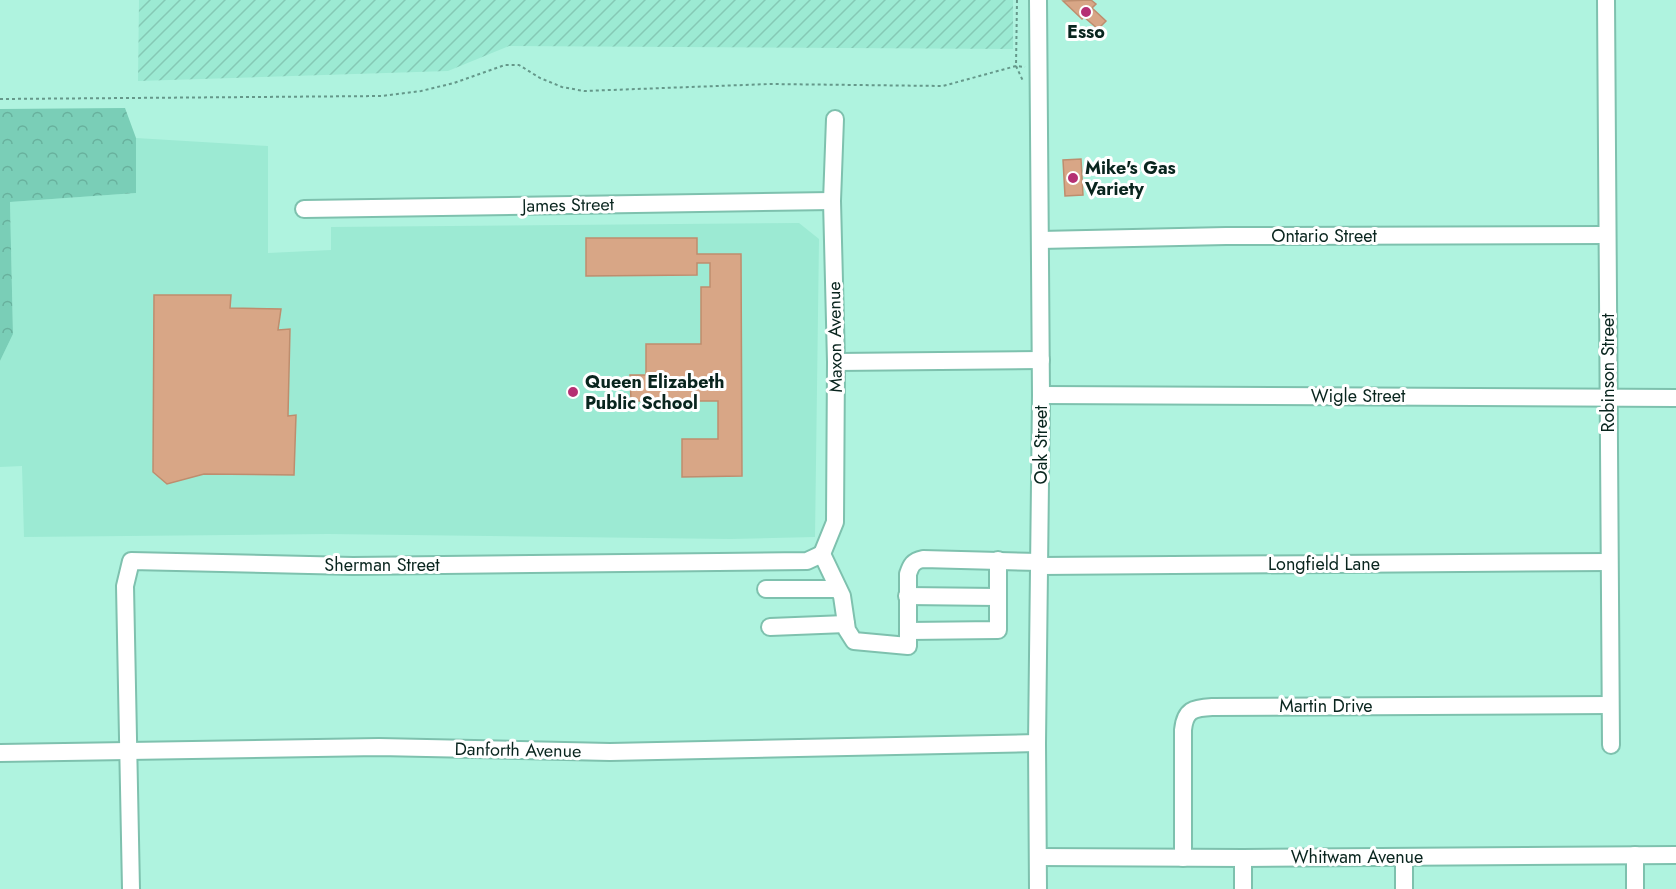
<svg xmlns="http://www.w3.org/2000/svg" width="1676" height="889" font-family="Jost,sans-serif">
  <defs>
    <pattern id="industrial-furrows" width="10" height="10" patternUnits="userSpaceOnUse" patternTransform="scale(1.5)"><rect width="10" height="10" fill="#9cead3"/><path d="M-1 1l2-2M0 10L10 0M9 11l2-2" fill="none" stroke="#85c9b5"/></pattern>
    <pattern id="forest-crowns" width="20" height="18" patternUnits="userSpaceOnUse" patternTransform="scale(1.5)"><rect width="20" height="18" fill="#7aceb7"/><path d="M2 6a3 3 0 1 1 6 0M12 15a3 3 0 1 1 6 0" fill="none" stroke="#68b19d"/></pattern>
  </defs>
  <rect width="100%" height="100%" fill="#aff3df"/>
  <polygon fill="#9cead3" points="136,138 268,146 268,253 331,250 331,227 799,223 819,239 815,537 731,539 328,534 24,537 22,466 0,467 0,361 13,334 10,202 136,193"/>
  <polygon fill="url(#industrial-furrows)" points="139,0 1013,0 1013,49 509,46 448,71 138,81"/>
  <polygon fill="url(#forest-crowns)" points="125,108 136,138 136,193 10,202 13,334 0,361 0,109"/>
  <g fill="#d8a686" stroke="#be8d6e" stroke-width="1.5">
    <polygon points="1091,0 1096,4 1092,8 1106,21 1098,29 1084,17 1082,19 1063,1"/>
    <polygon points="1081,159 1083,195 1065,196 1063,160"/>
    <polygon points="586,238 697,238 697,254 741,254 742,476 682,477 682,439 718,439 718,401 631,401 630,375 646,375 646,344 701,344 701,287 710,287 710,263 697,263 697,275 586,276"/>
    <polygon points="154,295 231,295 230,308 281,309 278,330 290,329 288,416 296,415 294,475 204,474 167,484 153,472"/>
  </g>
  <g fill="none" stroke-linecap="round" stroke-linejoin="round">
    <defs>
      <g id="minor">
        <polyline points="1606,0 1611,745"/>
        <polyline points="304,209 832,201"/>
        <polyline points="1040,240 1226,236 1607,235"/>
        <polyline points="836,362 1041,360"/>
        <polyline points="1041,395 1676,398"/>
        <polyline points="822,554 835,522 836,362 832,201 835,119"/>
        <path d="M822,554L842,596L847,630L854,641L908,646V574C911,565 913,561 923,559L1040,562"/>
        <polyline points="1040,566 1609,562"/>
        <polyline points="766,589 838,589"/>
        <polyline points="907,596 997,597"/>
        <polyline points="770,627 846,624"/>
        <polyline points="908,631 998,630 998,560"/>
        <polyline points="0,753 379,747 610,752 1037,743"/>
        <polyline points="1635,855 1635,889"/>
        <polyline points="1038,857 1243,858 1676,855"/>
        <polyline points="1404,857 1404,889"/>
        <path d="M1183,858V730C1185,710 1193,708 1212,707L1610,705"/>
        <polyline points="131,889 125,586 131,561 353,566 807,561 822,554"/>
        <polyline points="1038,889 1037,743 1041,395 1038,0"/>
        <polyline points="1243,889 1243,858"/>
      </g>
    </defs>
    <use href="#minor" stroke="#7ec1ae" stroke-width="20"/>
    <g stroke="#65988a" stroke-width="2" stroke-dasharray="3 3" stroke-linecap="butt">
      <polyline points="1017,0 1016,66 1023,81"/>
      <polyline points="0,99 382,96 421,91 454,83 505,65 519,65 540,78 562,87 584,91 770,84 943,86 1016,66 1025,67"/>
    </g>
    <use href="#minor" stroke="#fff" stroke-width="16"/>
  </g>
  <g fill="#b52f73" stroke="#fff" stroke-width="2">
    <circle cx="1086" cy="12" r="6"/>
    <circle cx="1073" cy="178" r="6"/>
    <circle cx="573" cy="392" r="6"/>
  </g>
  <g text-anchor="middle" stroke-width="6" stroke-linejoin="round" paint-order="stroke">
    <g font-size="18" font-weight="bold" fill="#09251e" stroke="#fff" text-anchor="start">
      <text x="1086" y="38" text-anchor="middle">Esso</text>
      <text x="1085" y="174">Mike's Gas<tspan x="1085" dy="21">Variety</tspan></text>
      <text x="585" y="388">Queen Elizabeth<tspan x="585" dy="21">Public School</tspan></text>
    </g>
    <g font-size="18" fill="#09251e" stroke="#fff">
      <text transform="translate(568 205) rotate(-1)" y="6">James Street</text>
      <text x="1324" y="242">Ontario Street</text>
      <text transform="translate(835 337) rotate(-91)" y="6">Maxon Avenue</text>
      <text transform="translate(1608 373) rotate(-90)" y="6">Robinson Street</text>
      <text x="1358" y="402">Wigle Street</text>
      <text transform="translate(1041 445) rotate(-90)" y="6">Oak Street</text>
      <text x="1324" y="570">Longfield Lane</text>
      <text x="382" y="571">Sherman Street</text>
      <text x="1326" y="712">Martin Drive</text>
      <text transform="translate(518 750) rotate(1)" y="6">Danforth Avenue</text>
      <text x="1357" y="863">Whitwam Avenue</text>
    </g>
  </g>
</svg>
